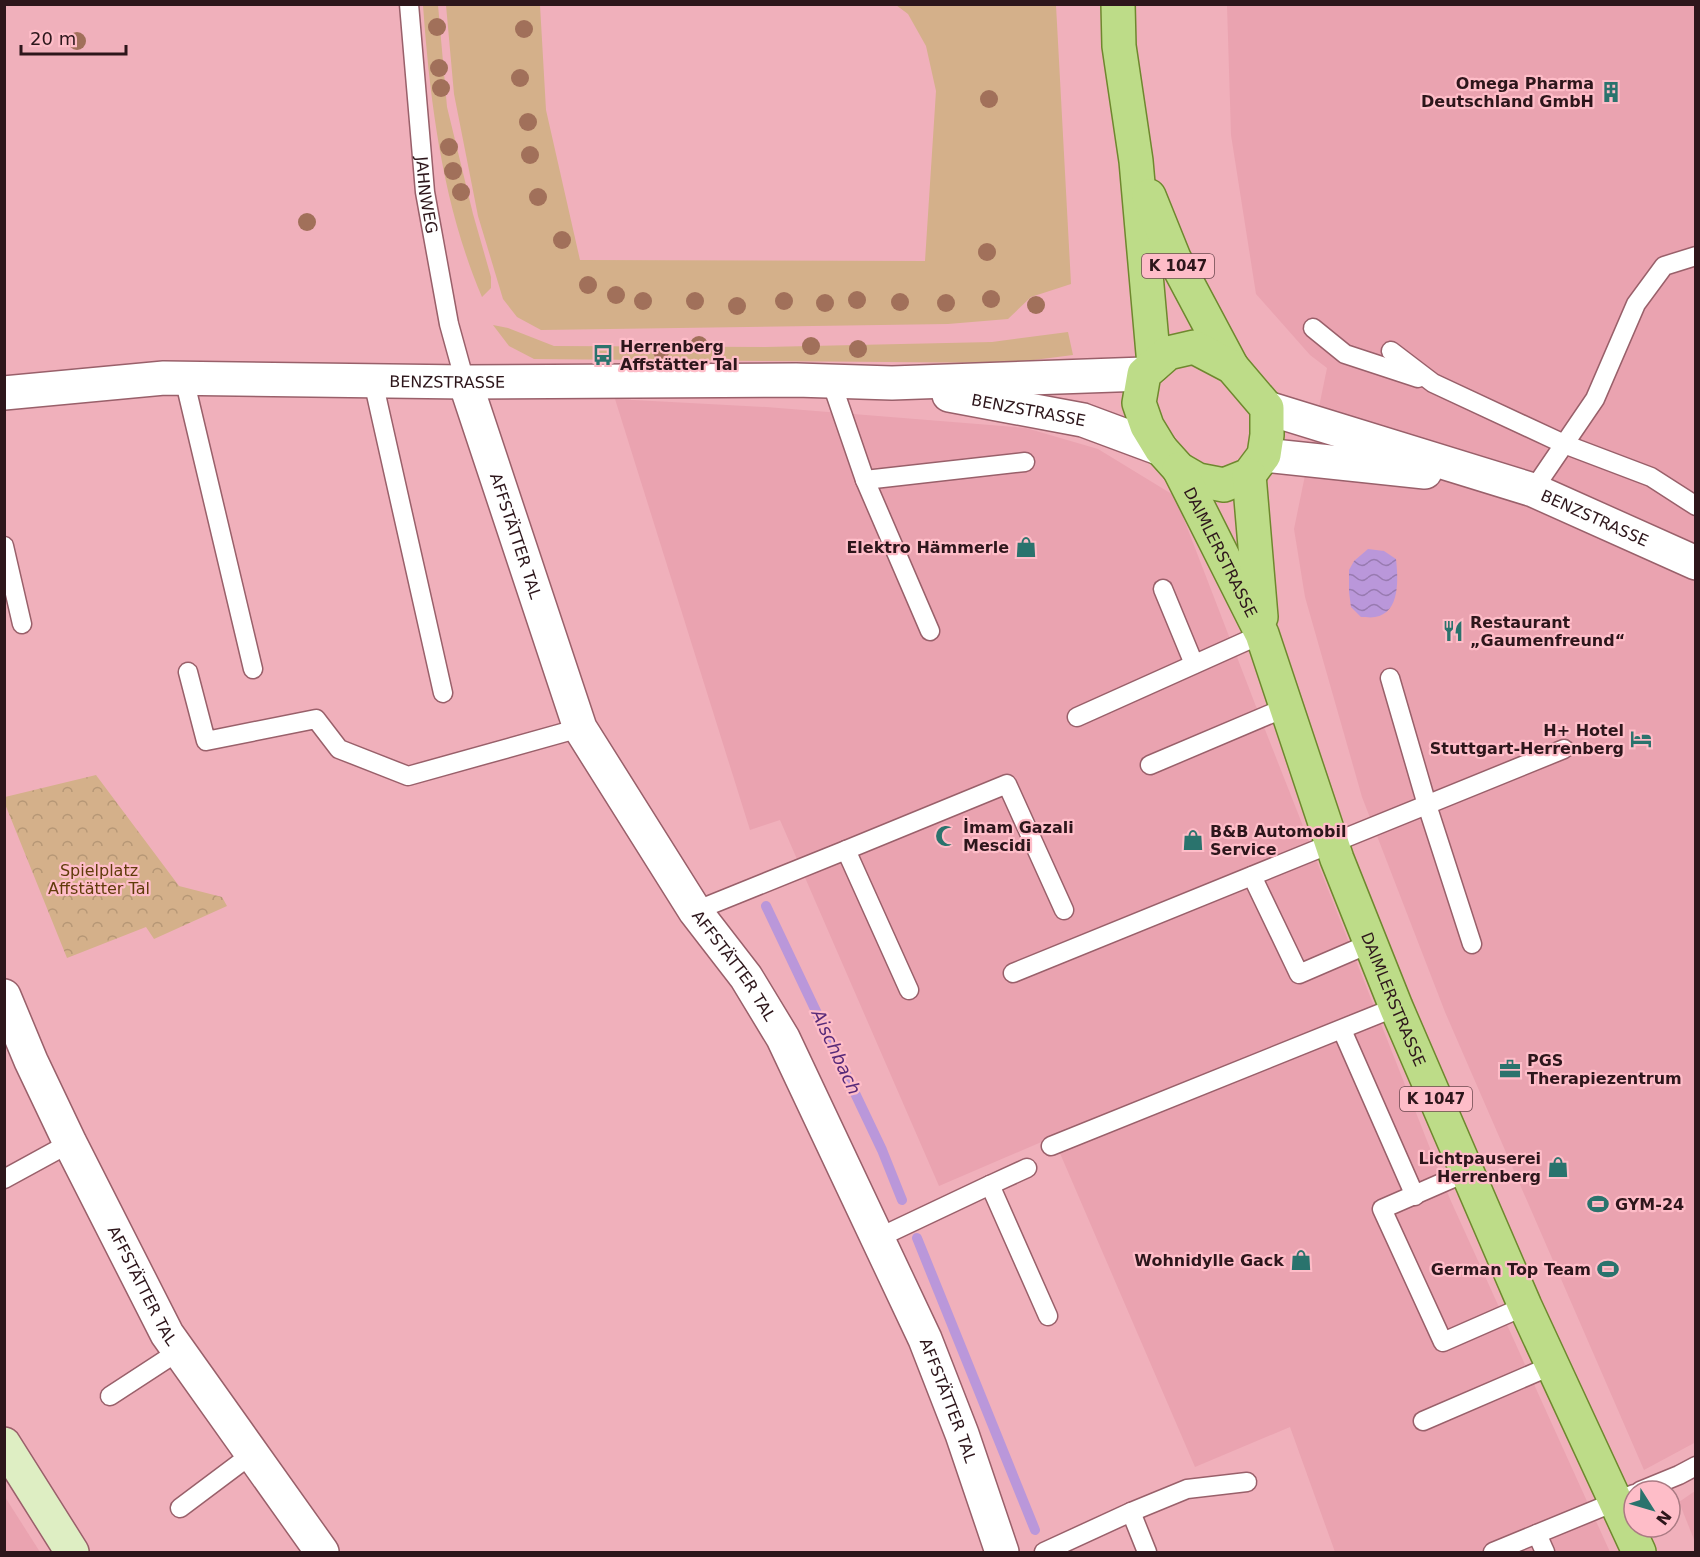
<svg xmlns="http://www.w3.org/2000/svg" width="1700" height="1557" font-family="'DejaVu Sans',sans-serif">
  <defs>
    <pattern id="park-crowns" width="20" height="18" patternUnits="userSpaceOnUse" patternTransform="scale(1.5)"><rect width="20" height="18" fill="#d4b08a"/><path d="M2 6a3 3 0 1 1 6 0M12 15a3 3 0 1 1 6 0" fill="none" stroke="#b69776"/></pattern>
    <pattern id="water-waves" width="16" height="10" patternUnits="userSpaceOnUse" patternTransform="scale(1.5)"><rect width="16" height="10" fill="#ba97da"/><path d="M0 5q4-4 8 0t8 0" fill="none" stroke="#987ab0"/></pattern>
  </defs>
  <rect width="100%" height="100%" fill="#f0b0bb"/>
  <g fill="#eaa3b0">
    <polygon points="1227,5 1695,5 1696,1442 1644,1470 1445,1012 1362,797 1305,597 1294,529 1327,368 1310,355 1256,294 1231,135"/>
    <polygon points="615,399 766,407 1026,428 1098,449 1175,496 1262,722 1450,1199 1610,1552 1335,1552 1290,1427 1195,1467 1053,1137 939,1186 780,820 750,830"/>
    <polygon points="1695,1491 1695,1542 1679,1502"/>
    <polygon points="4,1497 5,1497 40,1552 5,1552"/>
  </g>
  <g fill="#d4b08a">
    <path d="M423,5H438L447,107L473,214L491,277V288L482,297C443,206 430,103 423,5Z"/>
    <polygon points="446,5 540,5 546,110 580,260 925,261 936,91 926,46 908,14 896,5 1056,5 1071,284 1031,297 1008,319 948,324 541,330 517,317 503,299 478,216 454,94"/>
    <polygon points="493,325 508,328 554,346 765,347 992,342 1068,332 1073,355 1010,363 534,359 509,346"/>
  </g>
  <polygon fill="url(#park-crowns)" points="96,775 179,886 222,897 227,906 154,939 146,927 67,958 5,804 5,797"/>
  <path fill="url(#water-waves)" d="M1368,549L1384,551L1396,559C1398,577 1401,613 1375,617C1371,618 1365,617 1361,617L1351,607L1349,592V570L1354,561Z"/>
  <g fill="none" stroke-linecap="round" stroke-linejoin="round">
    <g stroke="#ba97da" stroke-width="10">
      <polyline points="766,906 882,1150 902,1200"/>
      <polyline points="917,1238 1035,1530"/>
    </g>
    <defs>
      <g id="service">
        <path id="s1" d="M409,4L425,192L449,324L465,382"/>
        <polyline points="1313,328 1345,354 1418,378"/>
        <polyline points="1391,351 1433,383 1564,444 1651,477 1696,506"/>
        <polyline points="184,378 253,669"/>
        <polyline points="373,381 443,693"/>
        <polyline points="831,381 865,480 1025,462"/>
        <polyline points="865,480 930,631"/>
        <polyline points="1533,490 1595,399 1636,304 1664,266 1696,256"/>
        <polyline points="4,546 22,624"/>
        <polyline points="1163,589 1194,664"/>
        <polyline points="188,672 206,741 316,719 339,749 408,776 580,728"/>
        <polyline points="1390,678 1427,805 1472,944"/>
        <polyline points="1077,717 1262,634"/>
        <polyline points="1150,765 1287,707"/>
        <polyline points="846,850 1007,784 1064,910"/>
        <polyline points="1252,876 1299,974 1371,943"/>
        <polyline points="695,911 846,850 909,990"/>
        <polyline points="1013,973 1564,749"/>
        <polyline points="1342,1030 1415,1196"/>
        <polyline points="1051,1146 1396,1007"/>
        <polyline points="1027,1168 990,1185 1048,1316"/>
        <polyline points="1467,1172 1382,1209 1443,1342 1525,1306"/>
        <polyline points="4,1179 70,1143"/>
        <polyline points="878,1238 990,1185"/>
        <polyline points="110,1396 179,1351"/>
        <polyline points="1423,1421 1553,1365"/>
        <polyline points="1640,1491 1679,1475 1696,1466"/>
        <polyline points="180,1508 252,1454"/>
        <polyline points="1131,1512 1187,1489 1247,1482"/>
        <polyline points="1537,1534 1545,1552"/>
        <polyline points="1044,1552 1131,1512 1147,1552"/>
        <polyline points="1493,1552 1634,1494"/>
      </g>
      <g id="minor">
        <path id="s2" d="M465,382L580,728L695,911L746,977L783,1038L925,1339L962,1434L1002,1552"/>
        <path id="s3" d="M4,393L164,378L465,382L796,380L892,383L1144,374"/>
        <path id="s4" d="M949,395L1083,420L1161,449"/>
        <path id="s5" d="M1267,408L1533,490L1696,563"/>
        <polyline points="1264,455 1425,472"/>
        <path id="s6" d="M4,996L31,1061L70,1143L167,1334L322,1552"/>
      </g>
      <polyline id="secondary" points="4,1444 72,1552"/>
      <g id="primary">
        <polyline points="1118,4 1119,46 1136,161 1154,365"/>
        <polyline points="1149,196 1174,258 1232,367"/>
        <polygon points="1194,347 1232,367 1267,408 1267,435 1264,455 1249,475 1224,485 1198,480 1179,469 1161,449 1147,426 1139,403 1144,374 1168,353"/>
        <path id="s7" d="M1179,469L1262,634L1337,859L1396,1007L1525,1306L1639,1552"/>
        <polyline points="1249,475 1261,617"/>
      </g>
    </defs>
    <use href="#service" stroke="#99606a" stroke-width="21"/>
    <use href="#minor" stroke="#99606a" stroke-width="36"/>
    <use href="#secondary" stroke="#99606a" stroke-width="36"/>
    <use href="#primary" stroke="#6e882e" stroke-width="36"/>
    <use href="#service" stroke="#fff" stroke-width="18"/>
    <use href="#minor" stroke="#fff" stroke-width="33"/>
    <use href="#secondary" stroke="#deeec3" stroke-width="33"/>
    <use href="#primary" stroke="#bddc88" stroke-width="33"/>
  </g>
  <g fill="#a1705a">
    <circle cx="437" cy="27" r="9"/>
    <circle cx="524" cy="29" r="9"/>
    <circle cx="77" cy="41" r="9"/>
    <circle cx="439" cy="68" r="9"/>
    <circle cx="520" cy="78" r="9"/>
    <circle cx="441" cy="88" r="9"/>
    <circle cx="989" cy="99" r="9"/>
    <circle cx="528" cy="122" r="9"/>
    <circle cx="449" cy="147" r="9"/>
    <circle cx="530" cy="155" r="9"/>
    <circle cx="453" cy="171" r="9"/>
    <circle cx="461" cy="192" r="9"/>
    <circle cx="538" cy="197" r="9"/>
    <circle cx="307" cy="222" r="9"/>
    <circle cx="562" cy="240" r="9"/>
    <circle cx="987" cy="252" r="9"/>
    <circle cx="588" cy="285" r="9"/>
    <circle cx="616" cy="295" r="9"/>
    <circle cx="991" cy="299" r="9"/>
    <circle cx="857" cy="300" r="9"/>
    <circle cx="643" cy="301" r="9"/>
    <circle cx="695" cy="301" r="9"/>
    <circle cx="784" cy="301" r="9"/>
    <circle cx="900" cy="302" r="9"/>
    <circle cx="825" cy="303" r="9"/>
    <circle cx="946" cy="303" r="9"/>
    <circle cx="1036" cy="305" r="9"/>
    <circle cx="737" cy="306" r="9"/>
    <circle cx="699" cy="345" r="9"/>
    <circle cx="811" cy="346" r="9"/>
    <circle cx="858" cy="349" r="9"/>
    <circle cx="661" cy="350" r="9"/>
  </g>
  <defs>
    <symbol id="building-bare" viewBox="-9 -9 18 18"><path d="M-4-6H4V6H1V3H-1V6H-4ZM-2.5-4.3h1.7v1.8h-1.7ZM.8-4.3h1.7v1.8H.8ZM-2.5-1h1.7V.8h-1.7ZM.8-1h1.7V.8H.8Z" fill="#2a736d" stroke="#febdc8" stroke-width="2.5" paint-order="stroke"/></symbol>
    <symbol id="bus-bare" viewBox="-9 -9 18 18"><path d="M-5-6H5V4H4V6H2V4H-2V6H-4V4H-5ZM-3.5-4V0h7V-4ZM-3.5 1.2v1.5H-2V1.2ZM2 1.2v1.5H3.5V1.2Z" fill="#2a736d" stroke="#febdc8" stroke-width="2.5" paint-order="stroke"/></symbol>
    <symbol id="shop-bare" viewBox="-9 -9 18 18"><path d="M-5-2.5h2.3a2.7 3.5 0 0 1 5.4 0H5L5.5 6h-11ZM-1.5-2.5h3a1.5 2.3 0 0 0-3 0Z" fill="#2a736d" stroke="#febdc8" stroke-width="2.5" paint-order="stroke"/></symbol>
    <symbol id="restaurant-bare" viewBox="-9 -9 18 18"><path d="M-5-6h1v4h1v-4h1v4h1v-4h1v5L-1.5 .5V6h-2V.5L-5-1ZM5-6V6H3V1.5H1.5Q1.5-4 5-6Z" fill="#2a736d" stroke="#febdc8" stroke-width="2.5" paint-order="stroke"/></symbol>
    <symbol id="hotel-bare" viewBox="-9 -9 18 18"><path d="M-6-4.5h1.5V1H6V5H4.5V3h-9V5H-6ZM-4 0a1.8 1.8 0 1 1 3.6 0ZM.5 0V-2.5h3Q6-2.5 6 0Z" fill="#2a736d" stroke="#febdc8" stroke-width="2.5" paint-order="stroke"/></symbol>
    <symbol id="mosque-bare" viewBox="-9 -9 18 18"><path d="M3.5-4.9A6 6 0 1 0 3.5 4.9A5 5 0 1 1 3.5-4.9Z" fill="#2a736d" stroke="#febdc8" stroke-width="2.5" paint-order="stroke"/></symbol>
    <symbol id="office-bare" viewBox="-9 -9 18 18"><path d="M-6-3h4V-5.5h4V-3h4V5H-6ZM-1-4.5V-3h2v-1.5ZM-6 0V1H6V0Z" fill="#2a736d" stroke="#febdc8" stroke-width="2.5" paint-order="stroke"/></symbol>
    <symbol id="stadium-bare" viewBox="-9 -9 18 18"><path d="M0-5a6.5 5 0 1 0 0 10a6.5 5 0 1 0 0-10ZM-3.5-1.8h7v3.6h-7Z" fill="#2a736d" stroke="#febdc8" stroke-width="2.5" paint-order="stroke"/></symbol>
  </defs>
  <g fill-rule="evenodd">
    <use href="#building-bare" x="1596" y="77" width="30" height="30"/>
    <use href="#bus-bare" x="588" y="340" width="30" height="30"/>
    <use href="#shop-bare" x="1011" y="532" width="30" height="30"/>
    <use href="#restaurant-bare" x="1438" y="616" width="30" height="30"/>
    <use href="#hotel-bare" x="1626" y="724" width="30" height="30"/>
    <use href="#mosque-bare" x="931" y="821" width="30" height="30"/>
    <use href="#shop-bare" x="1178" y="825" width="30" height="30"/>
    <use href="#office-bare" x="1495" y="1054" width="30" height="30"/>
    <use href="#shop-bare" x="1543" y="1152" width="30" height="30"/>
    <use href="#stadium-bare" x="1583" y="1189" width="30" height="30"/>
    <use href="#shop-bare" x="1286" y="1245" width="30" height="30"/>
    <use href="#stadium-bare" x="1593" y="1254" width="30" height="30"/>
  </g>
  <g text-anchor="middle" stroke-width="4.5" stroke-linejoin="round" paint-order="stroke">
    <g fill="#febdc8" stroke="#6c484f" stroke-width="1.5">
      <rect x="1142" y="254" width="72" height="24" rx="4.5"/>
      <rect x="1400" y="1087" width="72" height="24" rx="4.5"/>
    </g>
    <g font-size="15" font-weight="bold" fill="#2d161b">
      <text x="1178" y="271">K 1047</text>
      <text x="1436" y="1104">K 1047</text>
    </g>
    <g font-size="16" font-weight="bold" fill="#2d161b" stroke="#febdc8" text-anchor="end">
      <text x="1594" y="89">Omega Pharma<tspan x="1594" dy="18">Deutschland GmbH</tspan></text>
      <text x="620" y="352" text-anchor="start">Herrenberg<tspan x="620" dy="18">Affstätter Tal</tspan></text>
      <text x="1009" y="553">Elektro Hämmerle</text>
      <text x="1470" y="628" text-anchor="start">Restaurant<tspan x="1470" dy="18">„Gaumenfreund“</tspan></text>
      <text x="1624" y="736">H+ Hotel<tspan x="1624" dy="18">Stuttgart-Herrenberg</tspan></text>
      <text x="963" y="833" text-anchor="start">İmam Gazali<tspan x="963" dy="18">Mescidi</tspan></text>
      <text x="1210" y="837" text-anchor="start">B&amp;B Automobil<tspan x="1210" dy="18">Service</tspan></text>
      <text x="1527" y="1066" text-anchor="start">PGS<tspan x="1527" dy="18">Therapiezentrum</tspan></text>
      <text x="1541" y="1164">Lichtpauserei<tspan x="1541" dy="18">Herrenberg</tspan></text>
      <text x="1615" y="1210" text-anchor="start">GYM-24</text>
      <text x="1284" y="1266">Wohnidylle Gack</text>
      <text x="1591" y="1275">German Top Team</text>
    </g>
    <g font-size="16" fill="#2d161b" stroke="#febdc8">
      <text dy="6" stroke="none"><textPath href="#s1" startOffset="192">JAHNWEG</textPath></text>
      <text dy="6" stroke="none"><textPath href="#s3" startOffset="444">BENZSTRASSE</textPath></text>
      <text dy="6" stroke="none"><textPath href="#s4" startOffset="81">BENZSTRASSE</textPath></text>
      <text dy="6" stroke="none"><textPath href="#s5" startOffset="346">BENZSTRASSE</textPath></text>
      <text dy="6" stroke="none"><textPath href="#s2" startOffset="162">AFFSTÄTTER TAL</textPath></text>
      <text dy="6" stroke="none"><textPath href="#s7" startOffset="93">DAIMLERSTRASSE</textPath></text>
      <text dy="6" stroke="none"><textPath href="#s2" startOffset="648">AFFSTÄTTER TAL</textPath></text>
      <text dy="6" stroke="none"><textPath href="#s7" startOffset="573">DAIMLERSTRASSE</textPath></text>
      <text dy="6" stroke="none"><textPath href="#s6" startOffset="321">AFFSTÄTTER TAL</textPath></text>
      <text dy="6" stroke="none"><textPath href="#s2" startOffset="1134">AFFSTÄTTER TAL</textPath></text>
    </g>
    <g font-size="16" fill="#603b0a" stroke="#febdc8">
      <text x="99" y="876">Spielplatz<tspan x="99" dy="18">Affstätter Tal</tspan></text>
    </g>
    <g font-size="18" font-style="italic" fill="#582a79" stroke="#febdc8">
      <text transform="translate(836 1052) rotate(65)" y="6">Aischbach</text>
    </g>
  </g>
  <rect width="1700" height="1557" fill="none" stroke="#2d161b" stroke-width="12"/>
  <g transform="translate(1652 1509) rotate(127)"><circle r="28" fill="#febdc8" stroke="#aa7a83" stroke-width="1.5"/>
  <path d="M0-4.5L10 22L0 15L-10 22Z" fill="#2a736d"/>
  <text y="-9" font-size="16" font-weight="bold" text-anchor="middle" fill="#2d161b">N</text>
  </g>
  <path d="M21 45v9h105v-9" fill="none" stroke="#2d161b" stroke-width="3"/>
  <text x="30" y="45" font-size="18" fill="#2d161b" stroke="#febdc8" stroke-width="4.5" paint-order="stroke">20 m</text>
</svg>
